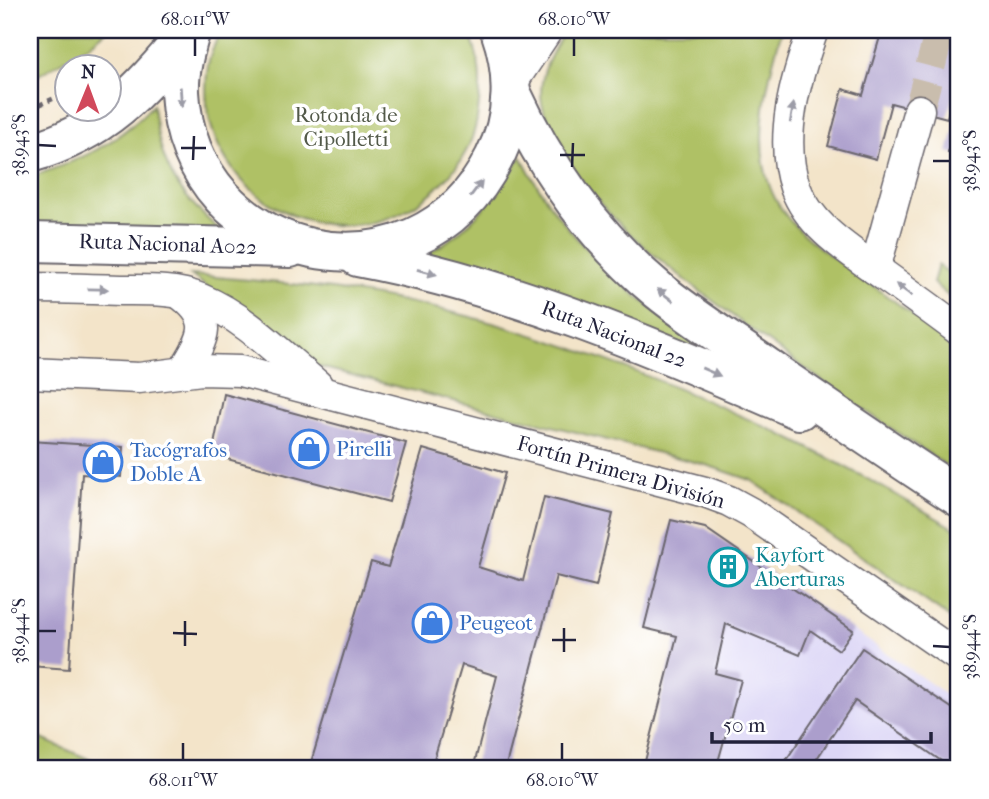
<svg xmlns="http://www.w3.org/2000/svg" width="989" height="799" font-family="'IM FELL French Canon',serif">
  <rect width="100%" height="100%" fill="#fff"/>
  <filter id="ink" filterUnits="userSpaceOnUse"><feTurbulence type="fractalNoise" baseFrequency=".0143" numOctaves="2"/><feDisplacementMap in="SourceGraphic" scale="14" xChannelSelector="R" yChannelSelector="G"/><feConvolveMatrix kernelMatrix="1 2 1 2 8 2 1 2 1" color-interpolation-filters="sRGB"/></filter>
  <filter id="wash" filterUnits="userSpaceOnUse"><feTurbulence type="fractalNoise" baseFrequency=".00686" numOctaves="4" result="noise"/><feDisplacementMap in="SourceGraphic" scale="28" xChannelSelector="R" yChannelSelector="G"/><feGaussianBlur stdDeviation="1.57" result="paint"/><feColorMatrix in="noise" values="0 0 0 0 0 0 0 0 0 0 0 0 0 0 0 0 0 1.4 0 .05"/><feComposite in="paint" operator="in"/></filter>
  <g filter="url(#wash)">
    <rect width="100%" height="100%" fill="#f3e4c9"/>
    <polygon fill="#dcd6f6" points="705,528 959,703 959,769 643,769"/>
    <g fill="#afc165" stroke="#687250" stroke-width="2">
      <polygon points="30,30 107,30 88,46 30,80"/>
      <path d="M221,30H467C481,55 482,84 478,112C475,139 462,163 443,182C349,280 187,199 208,65C210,53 216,41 221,30Z"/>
      <path d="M565,30H782C768,77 752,140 770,187C787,233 835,258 872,285C901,306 930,327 959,347V474C879,421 801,368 725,310C664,264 601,219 563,152C555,136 546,122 542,104C537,76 552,53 565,30Z"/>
      <path d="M153,105C160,167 176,192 222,232L30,229V177C81,160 116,145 153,105Z"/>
      <path d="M521,156C547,209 588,255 633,293C669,323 711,347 749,373L427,254C469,231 496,197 521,156Z"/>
      <polygon points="938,265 959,280 959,305 933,283"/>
      <path d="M191,275C265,281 339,287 412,303C536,329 657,377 772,430C836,460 898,496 959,531V624L751,480L706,465L308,364Z"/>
      <polygon points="30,734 112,769 30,769"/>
    </g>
    <g id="blocks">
      <g fill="#ab9ecc">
        <polygon points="882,30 959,30 959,73 947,118 891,103 876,159 828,146 843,89 863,95"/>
        <polygon points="958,114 959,114 959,155 948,152"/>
        <polygon points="224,394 406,443 389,502 212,455"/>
        <polygon points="30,441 123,447 121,477 82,474 69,669 30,666"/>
        <polygon points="423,449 505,473 478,567 523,581 544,497 613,514 596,586 556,576 505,769 473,769 497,676 462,665 431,769 309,769 371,562 388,567"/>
        <polygon points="671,520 705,528 853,630 839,650 810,630 800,655 726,624 715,673 741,680 716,769 643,769 677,636 644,628"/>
        <polygon points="862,648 959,713 959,752 950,767 855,701 810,769 780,769"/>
      </g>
    </g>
  </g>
  <g filter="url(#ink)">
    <use href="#blocks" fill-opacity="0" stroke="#6b666d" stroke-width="2"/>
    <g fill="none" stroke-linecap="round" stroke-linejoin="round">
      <polyline stroke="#c9bdad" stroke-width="30" stroke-dasharray="30 15" stroke-linecap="butt" points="919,110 940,30"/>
      <defs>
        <g id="minor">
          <path d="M813,30C796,78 778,137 795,187C810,228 852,252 885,276C910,294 935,312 959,330"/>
          <polyline points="875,269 919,110"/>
          <path d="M30,288C60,288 91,289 121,290C148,290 176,289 201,299C245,317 281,355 317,385"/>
          <path d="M180,294C217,321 203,339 183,372"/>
          <polyline points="30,373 139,378 201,370 240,371 705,492 729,501 751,513 959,657"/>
        </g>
        <polyline id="major" points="511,78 543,30"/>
        <g id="highway">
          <path d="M191,30C185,50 179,71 180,92C189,265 417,313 494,158C515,118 515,72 500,30"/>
          <path d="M511,92C546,168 593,236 658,290C695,320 736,345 775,373C836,415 897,457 959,497"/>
          <path d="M30,153C102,133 142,90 187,34"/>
          <polyline points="30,242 290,248"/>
          <path d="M358,257C512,286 657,348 799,410"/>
        </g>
      </defs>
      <use href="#minor" stroke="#6b666d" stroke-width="33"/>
      <use href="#major" stroke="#6b666d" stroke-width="40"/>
      <use href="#highway" stroke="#6b666d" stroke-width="42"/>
      <polyline stroke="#6b666d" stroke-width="4.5" stroke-dasharray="5 5" stroke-linecap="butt" points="30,109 66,93"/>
      <use href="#minor" stroke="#fff" stroke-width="30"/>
      <use href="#major" stroke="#fff" stroke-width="37"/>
      <use href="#highway" stroke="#fff" stroke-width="38"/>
    </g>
    <defs><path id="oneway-solid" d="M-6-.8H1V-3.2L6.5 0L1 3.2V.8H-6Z" transform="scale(1.75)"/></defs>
    <g fill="#9c9ca7">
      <use href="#oneway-solid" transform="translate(181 97) rotate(86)"/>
      <use href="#oneway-solid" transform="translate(792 113) rotate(-80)"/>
      <use href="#oneway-solid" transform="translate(476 189) rotate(-53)"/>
      <use href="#oneway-solid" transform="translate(427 272) rotate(15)"/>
      <use href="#oneway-solid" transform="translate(98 289) rotate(1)"/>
      <use href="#oneway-solid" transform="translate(904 290) rotate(-144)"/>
      <use href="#oneway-solid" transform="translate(665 295) rotate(-142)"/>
      <use href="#oneway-solid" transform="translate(711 372) rotate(23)"/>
    </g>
  </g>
  <path fill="none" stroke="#22223b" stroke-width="2.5" d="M195,56V38M574,56V38M38,145L56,146M181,148H206M560,155H585M193,160L194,136M933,161H950M572,167L573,143M38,631H56M173,633L197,634M552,640H576M185,646V621M933,646L950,647M564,652V628M183,760V743M562,760V743"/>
  <defs>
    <symbol id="shop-ring" viewBox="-11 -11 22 22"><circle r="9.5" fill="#fff" stroke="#3f7fe0" stroke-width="1.5"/><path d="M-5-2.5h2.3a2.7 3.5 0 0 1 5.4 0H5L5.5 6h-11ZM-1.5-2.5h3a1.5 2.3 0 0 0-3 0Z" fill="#3f7fe0"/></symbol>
    <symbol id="building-ring" viewBox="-11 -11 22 22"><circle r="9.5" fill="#fff" stroke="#0f9aa8" stroke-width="1.5"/><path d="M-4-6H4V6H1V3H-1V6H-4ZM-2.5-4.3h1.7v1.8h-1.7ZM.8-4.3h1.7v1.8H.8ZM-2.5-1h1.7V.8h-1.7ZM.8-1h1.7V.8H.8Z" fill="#0f9aa8"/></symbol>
  </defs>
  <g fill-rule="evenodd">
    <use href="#shop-ring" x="287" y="427" width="44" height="44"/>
    <use href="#shop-ring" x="81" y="440" width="44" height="44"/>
    <use href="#building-ring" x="706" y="545" width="44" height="44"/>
    <use href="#shop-ring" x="410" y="601" width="44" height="44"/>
  </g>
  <g text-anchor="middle" stroke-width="7" stroke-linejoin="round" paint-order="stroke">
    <g font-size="21" fill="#535a4a" stroke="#fff">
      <text x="346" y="122">Rotonda de<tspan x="346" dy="24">Cipolletti</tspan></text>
    </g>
    <g font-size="21" fill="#22223b" stroke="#fff">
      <text transform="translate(168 244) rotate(2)" y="7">Ruta Nacional A022</text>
      <text transform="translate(614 334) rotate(21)" y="7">Ruta Nacional 22</text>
      <text transform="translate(621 472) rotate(16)" y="7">Fortín Primera División</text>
    </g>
    <g font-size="21" fill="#366cbe" stroke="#fff" text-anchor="start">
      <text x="336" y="456">Pirelli</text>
      <text x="130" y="457">Tacógrafos<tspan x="130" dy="24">Doble A</tspan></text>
      <text x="459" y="630">Peugeot</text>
    </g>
    <g font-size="21" fill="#0d838f" stroke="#fff" text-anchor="start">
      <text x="755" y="562">Kayfort<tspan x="755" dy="24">Aberturas</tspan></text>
    </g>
  </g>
  <rect width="989" height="799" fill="none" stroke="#fff" stroke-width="77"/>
  <g transform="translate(88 88) rotate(1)"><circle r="33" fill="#ffffff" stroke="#a7a7b1" stroke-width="2"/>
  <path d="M0-5L12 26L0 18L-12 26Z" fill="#d1495b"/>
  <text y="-10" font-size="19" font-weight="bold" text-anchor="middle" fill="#22223b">N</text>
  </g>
  <path d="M712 732v10h219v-10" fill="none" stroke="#22223b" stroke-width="3.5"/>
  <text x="723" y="732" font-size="21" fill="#22223b" stroke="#ffffff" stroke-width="5" paint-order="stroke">50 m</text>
  <rect x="38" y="38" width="912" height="722" fill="none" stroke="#22223b" stroke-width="2.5"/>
  <g font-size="18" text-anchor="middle" fill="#22223b">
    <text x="195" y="25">68.011°W</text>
    <text x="574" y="25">68.010°W</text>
    <text transform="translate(19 145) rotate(-90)" y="6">38.943°S</text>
    <text transform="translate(970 161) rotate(-90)" y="6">38.943°S</text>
    <text transform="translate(19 631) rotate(-90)" y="6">38.944°S</text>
    <text transform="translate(970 647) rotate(-90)" y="6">38.944°S</text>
    <text x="183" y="786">68.011°W</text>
    <text x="562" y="786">68.010°W</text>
  </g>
</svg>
